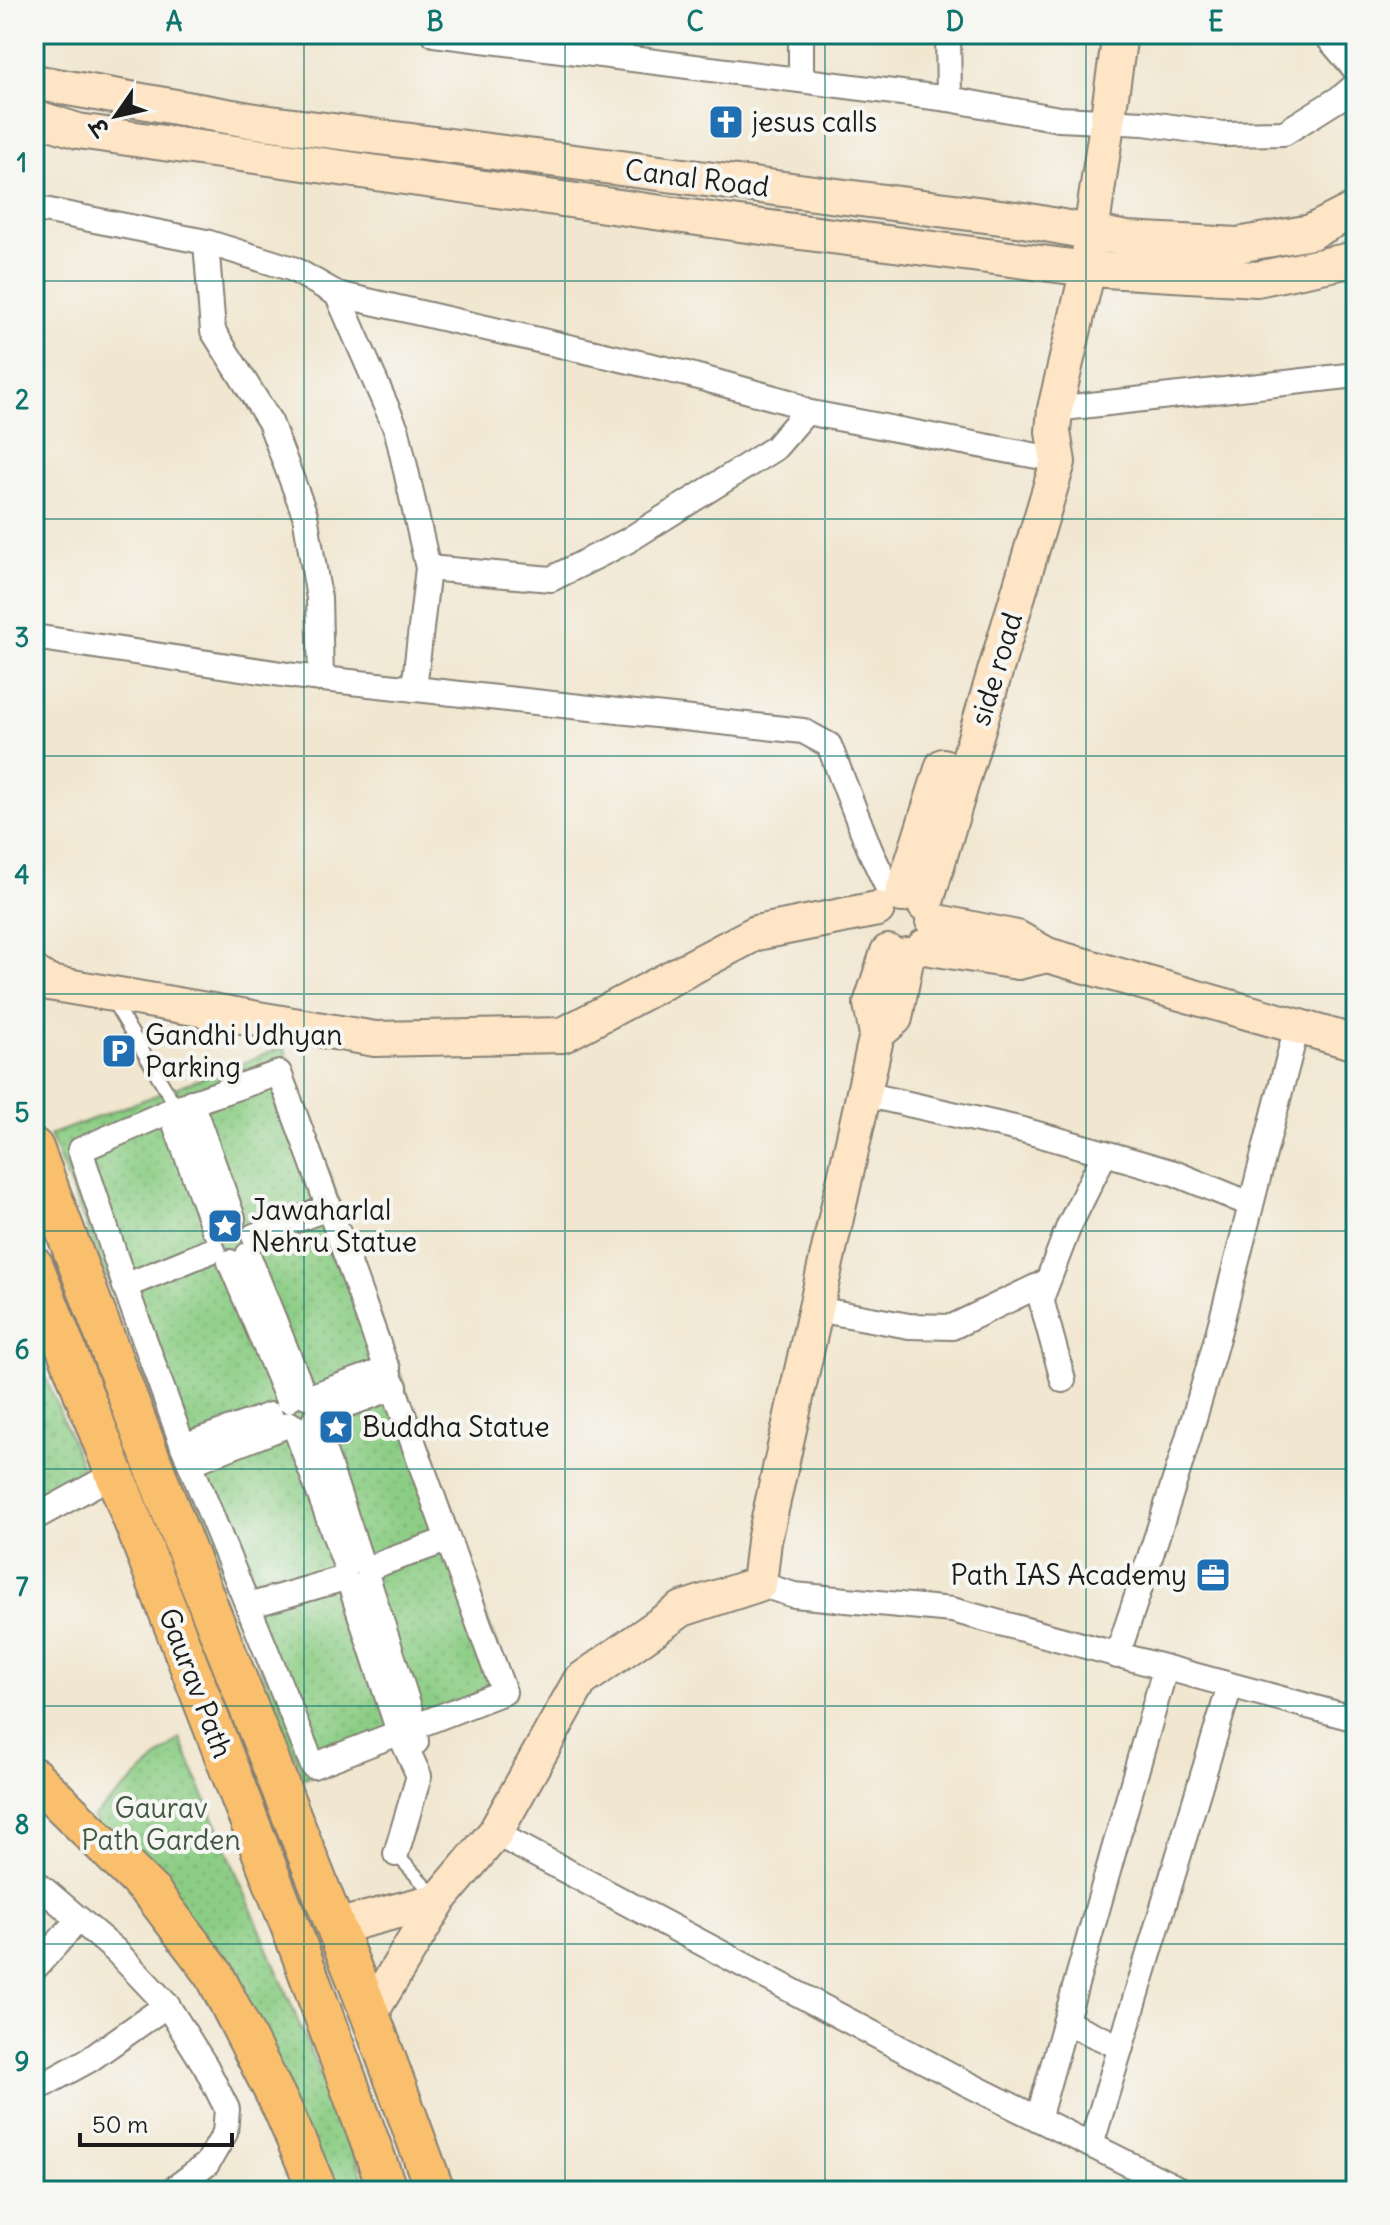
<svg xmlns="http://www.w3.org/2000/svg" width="1390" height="2225" font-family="Delius,'Playpen Sans Deva',sans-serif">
  <defs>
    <pattern id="green-dots" width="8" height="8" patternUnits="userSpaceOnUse" patternTransform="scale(2)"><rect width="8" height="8" fill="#8ccd85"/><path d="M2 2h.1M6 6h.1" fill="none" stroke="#78af72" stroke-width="1.8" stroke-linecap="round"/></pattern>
  </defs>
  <rect width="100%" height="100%" fill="#f6f6f2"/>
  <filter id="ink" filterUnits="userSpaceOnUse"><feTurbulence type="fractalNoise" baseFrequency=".0125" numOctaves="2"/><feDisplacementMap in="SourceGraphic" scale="16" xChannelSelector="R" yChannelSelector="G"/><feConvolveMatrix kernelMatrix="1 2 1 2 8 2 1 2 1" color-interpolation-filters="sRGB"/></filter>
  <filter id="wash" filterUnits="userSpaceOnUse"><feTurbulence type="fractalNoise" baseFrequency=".006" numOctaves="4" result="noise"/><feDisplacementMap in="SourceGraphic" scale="32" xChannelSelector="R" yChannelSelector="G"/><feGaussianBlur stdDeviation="1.8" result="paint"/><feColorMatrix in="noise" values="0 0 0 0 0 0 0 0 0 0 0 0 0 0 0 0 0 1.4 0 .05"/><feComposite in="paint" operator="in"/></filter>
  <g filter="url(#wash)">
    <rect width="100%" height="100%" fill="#f1e6cf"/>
    <g fill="url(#green-dots)" stroke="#547450" stroke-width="2">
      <polygon points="562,34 644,34 644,45"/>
      <polygon points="284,1047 515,1698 304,1779 50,1135"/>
      <polygon points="34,1348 84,1472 34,1501"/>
      <polygon points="180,1738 369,2191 330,2191 93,1817"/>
    </g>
  </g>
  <g filter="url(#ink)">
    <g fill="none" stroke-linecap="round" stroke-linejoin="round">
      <defs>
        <g id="lane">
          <polyline points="115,1005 171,1098"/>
          <polyline points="396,1854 437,1898"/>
        </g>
        <g id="street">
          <polyline points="434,34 949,99 1059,119 1144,123 1223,134 1284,133 1343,96 1356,85"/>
          <polyline points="801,34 801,80"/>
          <polyline points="948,34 949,99"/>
          <polyline points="1325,34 1356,70"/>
          <polyline points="34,208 206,242 293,269 337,294 687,374 789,402 806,412 1042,457"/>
          <polyline points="206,242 213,331 270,422 305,515 319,598 321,679"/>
          <polyline points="337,294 397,431 428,568 414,689"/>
          <polyline points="1055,409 1356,375"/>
          <polyline points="428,568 551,579 627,541 775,448 806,412"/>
          <polyline points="34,637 295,676 803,731 829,745 870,850 892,897"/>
          <path d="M279,1073C357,1279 427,1487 504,1692L313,1766L183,1446L125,1286L80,1150L179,1107Z"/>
          <polyline points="864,1094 1023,1130 1105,1153 1174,1173 1250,1204"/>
          <polyline points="191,1102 233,1218"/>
          <polyline points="170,1110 214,1229"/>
          <polyline points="254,1236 330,1207"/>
          <polyline points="248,1255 304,1395"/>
          <polyline points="230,1262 288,1400"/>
          <polyline points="125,1286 213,1250"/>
          <polyline points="816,1309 909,1326 952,1327 1046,1282"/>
          <polyline points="1063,1380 1041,1299 1069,1226 1105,1153"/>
          <polyline points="309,1397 388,1369"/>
          <polyline points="316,1416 395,1387"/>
          <polyline points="314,1421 361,1562"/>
          <polyline points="295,1427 346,1566"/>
          <polyline points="183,1446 270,1415"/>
          <polyline points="190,1463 290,1424"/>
          <polyline points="34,1518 114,1474"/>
          <polyline points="368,1568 447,1540"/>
          <polyline points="368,1580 415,1726 416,1742"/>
          <polyline points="350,1584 399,1732 419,1776 396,1854"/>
          <polyline points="759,1584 794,1595 952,1610 1356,1719"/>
          <polyline points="248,1606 345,1578"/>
          <path d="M1117,1656C1155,1543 1193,1430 1223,1315C1248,1219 1271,1123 1297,1027"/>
          <polyline points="495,1833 964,2082 1183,2191"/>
          <polyline points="34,1881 116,1951 167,2005 206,2067 227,2109 225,2133 207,2164 171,2191"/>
          <polyline points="34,1969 79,1919"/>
          <polyline points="1065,2022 1121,2047"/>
          <polyline points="34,2090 89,2060 167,2005"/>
          <polyline points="1038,2119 1165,1669"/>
          <polyline points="1091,2145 1230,1686"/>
        </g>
        <g id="secondary">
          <polyline points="34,82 255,121 1024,220 1127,239 1238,245 1311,232 1356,209"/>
          <polyline points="34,117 78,131 747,225 1088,269 1257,279 1356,259"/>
          <polyline points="902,895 943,766"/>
          <polyline points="925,905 1058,462 1053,432 1055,409 1088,269 1091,233 1120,34"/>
          <polyline points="933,921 1017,938 1047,955 1356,1043"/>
          <polyline points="924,947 1018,962 1047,955"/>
          <polyline points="34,973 49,983 375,1039 563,1035 756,933 877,909"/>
          <polyline points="877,1034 895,1018 907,955"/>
          <polyline points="336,1927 439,1900"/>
          <polyline points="370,2014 439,1900 495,1833 580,1681 682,1609 759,1584 764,1541 877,1034 871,1004 888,952"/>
        </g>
        <g id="primary">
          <polyline points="34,1148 163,1491 370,2014 435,2191"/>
          <polyline points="34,1266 299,1949 388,2191"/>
          <polyline points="34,1777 153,1894 214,1974 283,2110 318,2191"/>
        </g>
      </defs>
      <use href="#lane" stroke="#868176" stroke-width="16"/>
      <use href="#street" stroke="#868176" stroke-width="28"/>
      <use href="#secondary" stroke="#868176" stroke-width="38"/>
      <use href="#primary" stroke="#868176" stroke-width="42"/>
      <use href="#lane" stroke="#fff" stroke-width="12"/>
      <use href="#street" stroke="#fff" stroke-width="24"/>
      <use href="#secondary" stroke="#fde5c5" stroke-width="34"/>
      <use href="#primary" stroke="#f9bf6d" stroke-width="38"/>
    </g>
  </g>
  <path fill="none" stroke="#0f766e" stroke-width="2" stroke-opacity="0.55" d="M304,34V2191M565,34V2191M825,34V2191M1086,34V2191M34,281H1356M34,519H1356M34,756H1356M34,994H1356M34,1231H1356M34,1469H1356M34,1706H1356M34,1944H1356"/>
  <defs>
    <symbol id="church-square" viewBox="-11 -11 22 22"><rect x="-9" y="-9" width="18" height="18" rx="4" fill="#1f6fb2" stroke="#f6f6f2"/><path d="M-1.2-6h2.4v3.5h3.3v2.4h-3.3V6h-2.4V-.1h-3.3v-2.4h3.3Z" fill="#fff"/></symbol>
    <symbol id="parking-square" viewBox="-11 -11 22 22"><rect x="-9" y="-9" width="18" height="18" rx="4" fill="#1f6fb2" stroke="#f6f6f2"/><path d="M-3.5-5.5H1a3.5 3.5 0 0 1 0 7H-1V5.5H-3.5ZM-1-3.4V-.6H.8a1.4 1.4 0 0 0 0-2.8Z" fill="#fff"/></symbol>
    <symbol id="sight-square" viewBox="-11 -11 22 22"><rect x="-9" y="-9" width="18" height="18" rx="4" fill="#1f6fb2" stroke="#f6f6f2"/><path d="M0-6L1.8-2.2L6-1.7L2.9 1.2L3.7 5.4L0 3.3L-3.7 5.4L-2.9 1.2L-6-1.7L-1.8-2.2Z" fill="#fff"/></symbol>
    <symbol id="office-square" viewBox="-11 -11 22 22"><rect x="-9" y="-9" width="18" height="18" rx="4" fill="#1f6fb2" stroke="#f6f6f2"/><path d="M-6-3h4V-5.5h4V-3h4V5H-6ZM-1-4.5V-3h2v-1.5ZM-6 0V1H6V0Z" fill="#fff"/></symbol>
  </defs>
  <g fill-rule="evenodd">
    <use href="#church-square" x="706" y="102" width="40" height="40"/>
    <use href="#parking-square" x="99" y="1031" width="40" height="40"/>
    <use href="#sight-square" x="205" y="1206" width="40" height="40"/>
    <use href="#sight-square" x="316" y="1407" width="40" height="40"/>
    <use href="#office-square" x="1193" y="1555" width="40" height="40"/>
  </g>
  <g text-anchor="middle" stroke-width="8" stroke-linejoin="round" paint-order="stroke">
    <g font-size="28" fill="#1c1c1c" stroke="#f6f6f2" text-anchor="start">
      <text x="752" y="132">jesus calls</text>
      <text x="145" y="1045">Gandhi Udhyan<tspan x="145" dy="32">Parking</tspan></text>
      <text x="251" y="1220">Jawaharlal<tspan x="251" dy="32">Nehru Statue</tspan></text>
      <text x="362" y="1437">Buddha Statue</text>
      <text x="1187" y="1585" text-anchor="end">Path IAS Academy</text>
    </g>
    <g font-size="28" fill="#1c1c1c" stroke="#f6f6f2">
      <text transform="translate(697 178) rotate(7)" y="10">Canal Road</text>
      <text transform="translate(996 669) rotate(-73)" y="10">side road</text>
      <text transform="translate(196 1683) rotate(69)" y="10">Gaurav Path</text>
    </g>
    <g font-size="28" fill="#435a41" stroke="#f6f6f2">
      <text x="161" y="1818">Gaurav<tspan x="161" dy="32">Path Garden</tspan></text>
    </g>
  </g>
  <rect width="1390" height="2225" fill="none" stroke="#f6f6f2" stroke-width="88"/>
  <g transform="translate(116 116) rotate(236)" stroke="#f6f6f2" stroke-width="6" paint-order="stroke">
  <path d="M0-6L14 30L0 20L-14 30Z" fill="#1c1c1c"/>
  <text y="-12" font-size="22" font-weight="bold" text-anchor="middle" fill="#1c1c1c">उ</text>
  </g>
  <path d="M80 2133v12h152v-12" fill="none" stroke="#1c1c1c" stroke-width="4"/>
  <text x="92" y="2133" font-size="24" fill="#1c1c1c" stroke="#f6f6f2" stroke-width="6" paint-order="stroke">50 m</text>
  <rect x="44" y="44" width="1302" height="2137" fill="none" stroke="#0f766e" stroke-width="3"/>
  <g font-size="26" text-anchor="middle" font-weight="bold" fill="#0f766e">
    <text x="174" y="31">A</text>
    <text x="435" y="31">B</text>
    <text x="695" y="31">C</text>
    <text x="955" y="31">D</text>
    <text x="1216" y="31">E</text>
    <text x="22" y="172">1</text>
    <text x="22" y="409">2</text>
    <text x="22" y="647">3</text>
    <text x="22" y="884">4</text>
    <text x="22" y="1122">5</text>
    <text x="22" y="1359">6</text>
    <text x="22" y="1596">7</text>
    <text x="22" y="1834">8</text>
    <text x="22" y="2071">9</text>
  </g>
</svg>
